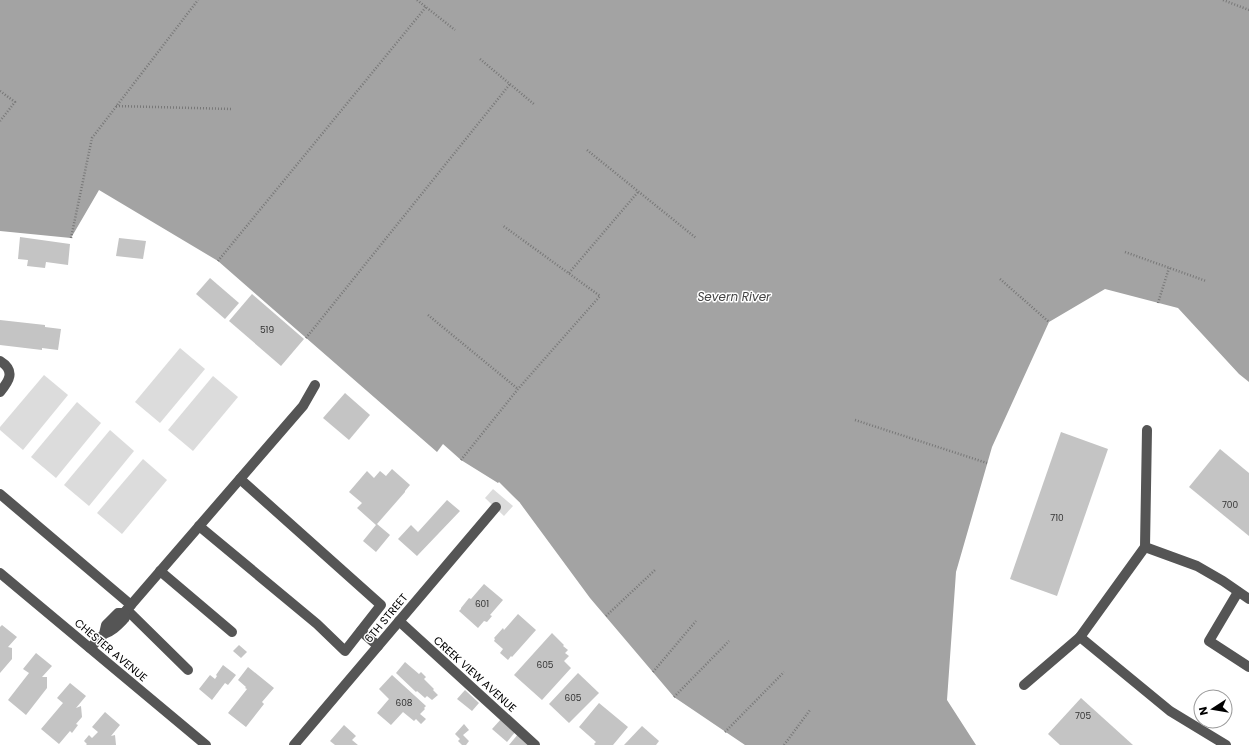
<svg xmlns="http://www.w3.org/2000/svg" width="1249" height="745" font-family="Poppins,sans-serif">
  <rect width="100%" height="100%" fill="#fff"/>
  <g fill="#dcdcdc">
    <polygon points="180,348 205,369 160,423 135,402"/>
    <polygon points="44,375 68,395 23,450 0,430 0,427"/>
    <polygon points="213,376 238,397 193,451 168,430"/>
    <polygon points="77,402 101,423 56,478 31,457"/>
    <polygon points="110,430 134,451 89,506 64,485"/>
    <polygon points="143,459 167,480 122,534 97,513"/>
    <polygon points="493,489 513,506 504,516 485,498"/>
  </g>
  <polygon fill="#a3a3a3" points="0,0 1249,0 1249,382 1239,374 1178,308 1105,289 1049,322 992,447 956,572 947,700 976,745 745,745 674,697 590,598 520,503 498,483 461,460 443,444 437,452 218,261 99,190 71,238 0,231"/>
  <polygon fill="#fff" points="499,482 520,503 519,504 496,485"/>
  <g fill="#c4c4c4">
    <polygon points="20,237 70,244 68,265 46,262 45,268 27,266 28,260 18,259"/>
    <polygon points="119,238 146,241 143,259 116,256"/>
    <polygon points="210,278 239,303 225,319 196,294"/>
    <polygon points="252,294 304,339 281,366 229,321"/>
    <polygon points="0,320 45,325 45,327 61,329 58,350 42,348 42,350 0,345"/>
    <polygon points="345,393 370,415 349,440 323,418"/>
    <polygon points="1061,432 1108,449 1057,596 1010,579"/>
    <polygon points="1220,449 1249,473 1249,536 1189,487"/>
    <polygon points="392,469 410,485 405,491 405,492 377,524 390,535 376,552 363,541 376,525 357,508 362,503 349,492 367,471 374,478 380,471 386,476"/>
    <polygon points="447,500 460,511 417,556 398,539 411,525 418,532"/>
    <polygon points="484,584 503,600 490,615 492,616 487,622 484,621 478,628 459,611 461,609 461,608 469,598 471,599"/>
    <polygon points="518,614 536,630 512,657 511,656 508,660 500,653 503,649 494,641 495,639 494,638 503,628 504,630"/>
    <polygon points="2,625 17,637 8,647 12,648 12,659 0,673 0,627"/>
    <polygon points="552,633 564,645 563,646 568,650 565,653 569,656 564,661 571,668 542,700 514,675"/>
    <polygon points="239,645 247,652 241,658 233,651"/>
    <polygon points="36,653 52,666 42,677 47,677 47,688 26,715 8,700 29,673 23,669"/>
    <polygon points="405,662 419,674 421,672 426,677 424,679 434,689 433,690 438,695 432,700 427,696 425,698 417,691 416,692 396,673"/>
    <polygon points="223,665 236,675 228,685 225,683 212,700 199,689 210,675 215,679 217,676 216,675"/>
    <polygon points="248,667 274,688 262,702 264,704 246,727 228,713 247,689 245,688 246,687 238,680"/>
    <polygon points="578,673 599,693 569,723 549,704"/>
    <polygon points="392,675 426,706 424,708 425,709 420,714 426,719 421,724 416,719 414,721 403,712 391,725 377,713 389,699 379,689"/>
    <polygon points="70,683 86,696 76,708 81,706 82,717 76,724 78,725 72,733 70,731 59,744 41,729 63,703 57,698"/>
    <polygon points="465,690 479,703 472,711 457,699"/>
    <polygon points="1081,698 1133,745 1060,745 1048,734"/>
    <polygon points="599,703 628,727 613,745 595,745 594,744 596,742 579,727"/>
    <polygon points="105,712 120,725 111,736 115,735 116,745 86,745 87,744 84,741 89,735 92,738 98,732 92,727"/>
    <polygon points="502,718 516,731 507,742 492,729"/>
    <polygon points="464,724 469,730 463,735 469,741 466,745 462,745 458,741 460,739 455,734"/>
    <polygon points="344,725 356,736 352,740 358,745 335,745 330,741"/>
    <polygon points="642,726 659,741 656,745 624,745"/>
    <polygon points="519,733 532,745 509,745"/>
  </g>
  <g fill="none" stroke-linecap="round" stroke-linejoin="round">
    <g stroke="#777" stroke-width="2.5" stroke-dasharray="1 2" stroke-linecap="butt">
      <polyline points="417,0 455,30"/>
      <polyline points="1223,0 1249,10"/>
      <polyline points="480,59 535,105"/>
      <polyline points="0,91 15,102 0,121"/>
      <polyline points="116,106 232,109"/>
      <polyline points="587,150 696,238"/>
      <polyline points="71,238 92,138 198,0"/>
      <polyline points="1125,252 1206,281"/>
      <polyline points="218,261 426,7"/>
      <polyline points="569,273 638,192"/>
      <polyline points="1000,279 1049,322"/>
      <polyline points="1158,303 1169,268"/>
      <polyline points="428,315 518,389"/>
      <polyline points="306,338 510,84"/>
      <polyline points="855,420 987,463"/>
      <polyline points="461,460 518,389 600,296 502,225"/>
      <polyline points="606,616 655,570"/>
      <polyline points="653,672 696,621"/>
      <polyline points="674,697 729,641"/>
      <polyline points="725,732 784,672"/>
      <polyline points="784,745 810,710"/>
    </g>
    <g stroke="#555" stroke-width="10">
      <path d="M0,361C16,371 9,381 0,392"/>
      <polyline points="0,494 131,605"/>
      <polyline points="199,526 317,624 345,651 381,605 240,479"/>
      <polyline points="1145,547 1197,566 1223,581 1249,599"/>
      <polyline points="160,571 232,632"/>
      <polyline points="0,573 206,745"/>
      <polyline points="1238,592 1209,641 1249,667"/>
      <polyline points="127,610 188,670"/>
      <polyline points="124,613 303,406 315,385"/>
      <polyline points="399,621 535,745"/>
      <polyline points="361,631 378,646"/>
      <polyline points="1080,637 1170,711 1226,745"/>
      <path d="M90,648L104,634L106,625L118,613H124L125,618C118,625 113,631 104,634"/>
      <polyline points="1024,685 1080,637 1145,547 1147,430"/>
      <polyline points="294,745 496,507"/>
    </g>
  </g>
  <g text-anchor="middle" stroke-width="3" stroke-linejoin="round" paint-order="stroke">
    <g font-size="9" fill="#313131">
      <text x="267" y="333">519</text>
      <text x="1230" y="508">700</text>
      <text x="1057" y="521">710</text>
      <text x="482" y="607">601</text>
      <text x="545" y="668">605</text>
      <text x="573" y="701">605</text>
      <text x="404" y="706">608</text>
      <text x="1083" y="719">705</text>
    </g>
    <g font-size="11" fill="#000" stroke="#fff">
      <text transform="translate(386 618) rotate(-50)" y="4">6TH STREET</text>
      <text transform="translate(111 650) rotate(40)" y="4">CHESTER AVENUE</text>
      <text transform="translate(475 674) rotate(42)" y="4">CREEK VIEW AVENUE</text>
    </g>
    <g font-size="12" font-style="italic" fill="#444" stroke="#fff">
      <text x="734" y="301">Severn River</text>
    </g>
  </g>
  <g transform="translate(1213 709) rotate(258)"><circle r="19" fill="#ffffff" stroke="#999999"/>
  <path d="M0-3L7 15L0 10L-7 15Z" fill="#000000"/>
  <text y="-6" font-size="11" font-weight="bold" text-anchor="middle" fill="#000000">N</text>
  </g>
</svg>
